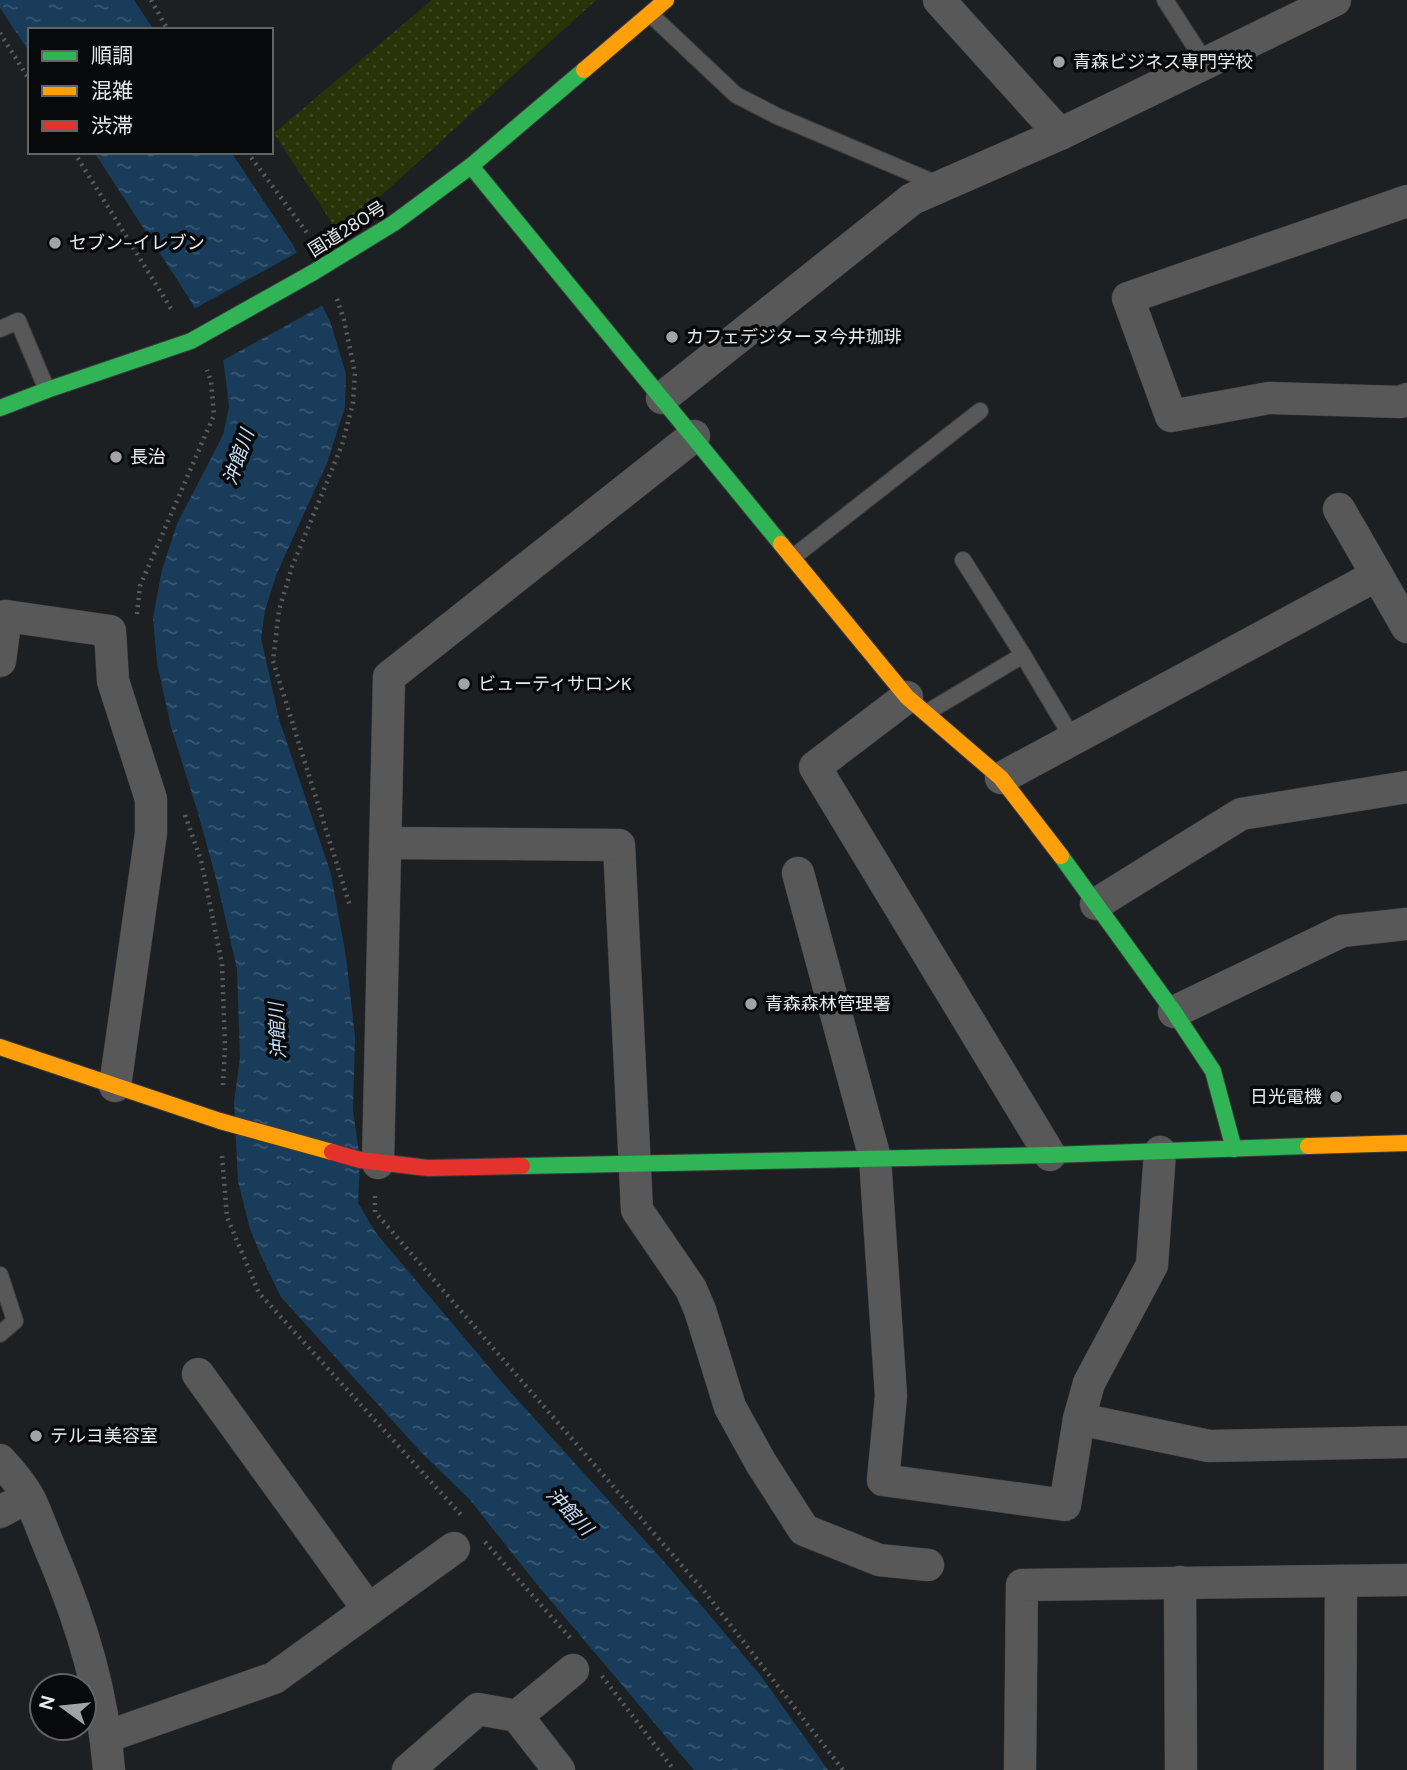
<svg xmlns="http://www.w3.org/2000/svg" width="1407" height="1770" font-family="'DM Sans','Noto Sans JP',sans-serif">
  <defs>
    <pattern id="grass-dots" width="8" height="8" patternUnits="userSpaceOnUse" patternTransform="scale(1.75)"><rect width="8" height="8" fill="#293308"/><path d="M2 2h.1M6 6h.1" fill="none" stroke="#3e4720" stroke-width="1.8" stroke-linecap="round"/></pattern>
    <pattern id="water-ripples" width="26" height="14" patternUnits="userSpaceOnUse" patternTransform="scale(1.75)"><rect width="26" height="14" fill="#183c5a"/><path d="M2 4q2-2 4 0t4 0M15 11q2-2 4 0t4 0" fill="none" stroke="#3a5872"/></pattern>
  </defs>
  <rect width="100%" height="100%" fill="#1d2022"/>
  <polygon fill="url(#grass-dots)" points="432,0 596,0 339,234 274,133"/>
  <g fill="url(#water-ripples)">
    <polygon points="0,0 134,0 154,30 30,30 30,53 0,8"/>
    <polygon points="94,152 231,152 293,245 331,324 346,374 345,407 327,463 277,573 265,610 261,638 279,719 331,874 346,957 355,1037 353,1110 360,1160 358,1203 376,1233 505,1386 667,1565 761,1676 828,1770 694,1770 535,1582 470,1500 419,1450 281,1297 262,1258 250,1229 238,1181 234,1102 240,1058 237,969 217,882 198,813 171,727 157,663 153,618 162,570 177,524 223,435 229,407 226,381 223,359 189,298"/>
  </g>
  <polygon fill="#1d2022" points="300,251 325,304 220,362 192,310"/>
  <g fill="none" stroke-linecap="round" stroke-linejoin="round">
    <defs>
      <g id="lane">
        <polyline points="1165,0 1205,62"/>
        <polyline points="650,14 736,95 777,116 940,185"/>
        <polyline points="0,329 18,321 47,390"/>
        <polyline points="792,558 980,411"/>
        <polyline points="963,560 1023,655 1073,739"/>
        <polyline points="926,713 1023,655"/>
        <polyline points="0,1275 15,1321 0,1334"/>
      </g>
      <g id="street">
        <polyline points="939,0 1060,134"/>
        <polyline points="1407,201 1128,298 1171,416 1269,398 1401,402 1407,399"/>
        <polyline points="662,398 912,199 1060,134 1335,0"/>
        <polyline points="1339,509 1407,627"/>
        <polyline points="0,617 6,616 110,631 113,681 151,799 151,833 115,1086"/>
        <polyline points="0,661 6,616"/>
        <polyline points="907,697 815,767 1050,1155"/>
        <polyline points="1001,778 1377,575"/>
        <polyline points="386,843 619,845 637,1210 691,1289 700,1310 730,1407 761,1463 804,1530 879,1560 928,1565"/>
        <polyline points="798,873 875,1158 891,1396 883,1480 1065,1505 1079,1419 1089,1383 1152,1265 1160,1152"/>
        <polyline points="1096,904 1241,814 1407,787"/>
        <polyline points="1174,1012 1342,931 1407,924"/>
        <polyline points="378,1163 389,677 694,436"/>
        <polyline points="198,1374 368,1609"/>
        <polyline points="1079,1419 1209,1446 1407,1442"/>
        <path d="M0,1460C10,1471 22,1485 29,1498C38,1516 44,1535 52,1553C82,1624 103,1693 109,1770"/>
        <polyline points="0,1512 28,1497"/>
        <polyline points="1180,1582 1181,1770"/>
        <polyline points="517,1716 573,1670"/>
        <polyline points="106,1737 274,1678 454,1548"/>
        <polyline points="408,1770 478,1709 517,1716 559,1770"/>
        <polyline points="1020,1770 1022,1585 1407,1580"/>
        <polyline points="1340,1770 1341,1581"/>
      </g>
      <g id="fast">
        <polyline points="471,166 781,544"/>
        <polyline points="0,408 47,390 191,341 314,272 394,223 471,166 584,70"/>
        <polyline points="1061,856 1174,1012 1213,1071 1234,1149"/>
        <polyline points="522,1166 1050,1155 1308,1146"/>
      </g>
      <g id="slow">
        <polyline points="584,70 666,0"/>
        <polyline points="781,544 907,697 1001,778 1061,856"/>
        <polyline points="0,1047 220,1121 332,1152"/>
        <polyline points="1308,1146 1407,1143"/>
      </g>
      <polyline id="jam" points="332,1152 360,1160 428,1168 522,1166"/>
    </defs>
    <use href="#lane" stroke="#3a3c3e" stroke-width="18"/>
    <use href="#street" stroke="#3a3c3e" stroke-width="33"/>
    <use href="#fast" stroke="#3a3c3e" stroke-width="18"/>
    <use href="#slow" stroke="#3a3c3e" stroke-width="18"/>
    <use href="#jam" stroke="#3a3c3e" stroke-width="18"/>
    <g stroke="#5c5c5e" stroke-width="4.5" stroke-dasharray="2 5" stroke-linecap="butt">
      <polyline points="151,0 168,30"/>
      <polyline points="0,33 30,81"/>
      <polyline points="74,152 173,312"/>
      <polyline points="247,152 308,234"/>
      <polyline points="337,299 344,320 355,373 353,403 342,445 292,567 279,610 273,661 350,906"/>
      <polyline points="137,614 140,586 214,415 211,381 207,370"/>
      <polyline points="185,815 201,860 222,964 225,1047 223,1085"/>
      <polyline points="222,1156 227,1217 259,1293 463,1517"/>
      <polyline points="375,1196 375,1212 704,1591 843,1770"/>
      <polyline points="485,1542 572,1640"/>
      <polyline points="602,1676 674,1770"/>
    </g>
    <use href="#lane" stroke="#585858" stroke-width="16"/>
    <use href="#street" stroke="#585858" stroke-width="32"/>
    <use href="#fast" stroke="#30b455" stroke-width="16"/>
    <use href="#slow" stroke="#ff9f0a" stroke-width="16"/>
    <use href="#jam" stroke="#e5322d" stroke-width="16"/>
  </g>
  <g fill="#a1a3a6" stroke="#08090b" stroke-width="2.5">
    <circle cx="1059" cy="62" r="7"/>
    <circle cx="55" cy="243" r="7"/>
    <circle cx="672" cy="337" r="7"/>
    <circle cx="116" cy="457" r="7"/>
    <circle cx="464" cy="684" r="7"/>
    <circle cx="751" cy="1004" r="7"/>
    <circle cx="1336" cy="1097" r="7"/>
    <circle cx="36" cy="1436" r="7"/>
  </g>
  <g text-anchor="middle" stroke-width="7" stroke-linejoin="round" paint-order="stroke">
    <g font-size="18" fill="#e8eaed" stroke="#08090b" text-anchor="start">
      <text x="1073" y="68">青森ビジネス専門学校</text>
      <text x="69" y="249">セブン-イレブン</text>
      <text x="686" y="343">カフェデジターヌ今井珈琲</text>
      <text x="130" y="463">長治</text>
      <text x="478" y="690">ビューティサロンK</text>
      <text x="765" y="1010">青森森林管理署</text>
      <text x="1322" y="1103" text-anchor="end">日光電機</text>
      <text x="50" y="1442">テルヨ美容室</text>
    </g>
    <g font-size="18" fill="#e8eaed" stroke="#08090b">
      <text transform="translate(347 229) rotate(-32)" y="6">国道280号</text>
    </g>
    <g font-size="19" font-style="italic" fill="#c5ddf4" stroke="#08090b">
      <text transform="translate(238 457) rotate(-71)" y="7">沖館川</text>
      <text transform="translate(277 1031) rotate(-93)" y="7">沖館川</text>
      <text transform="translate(570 1511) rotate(46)" y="7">沖館川</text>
    </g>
  </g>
  <rect x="28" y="28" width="245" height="126" fill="#08090b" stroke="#626365" stroke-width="2"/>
  <rect x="42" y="51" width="35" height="10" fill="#30b455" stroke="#626365" stroke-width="2"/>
  <text x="91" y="63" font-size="21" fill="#e8eaed">順調</text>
  <rect x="42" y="86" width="35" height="10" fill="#ff9f0a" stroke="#626365" stroke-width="2"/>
  <text x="91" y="98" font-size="21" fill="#e8eaed">混雑</text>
  <rect x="42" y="121" width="35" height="10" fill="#e5322d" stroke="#626365" stroke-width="2"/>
  <text x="91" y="133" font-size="21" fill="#e8eaed">渋滞</text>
  <g transform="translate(63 1707) rotate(285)"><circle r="33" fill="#08090b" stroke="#626365" stroke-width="2"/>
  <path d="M0-5L12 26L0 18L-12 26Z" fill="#a1a3a6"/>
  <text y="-10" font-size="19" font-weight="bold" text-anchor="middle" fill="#e8eaed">N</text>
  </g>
</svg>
